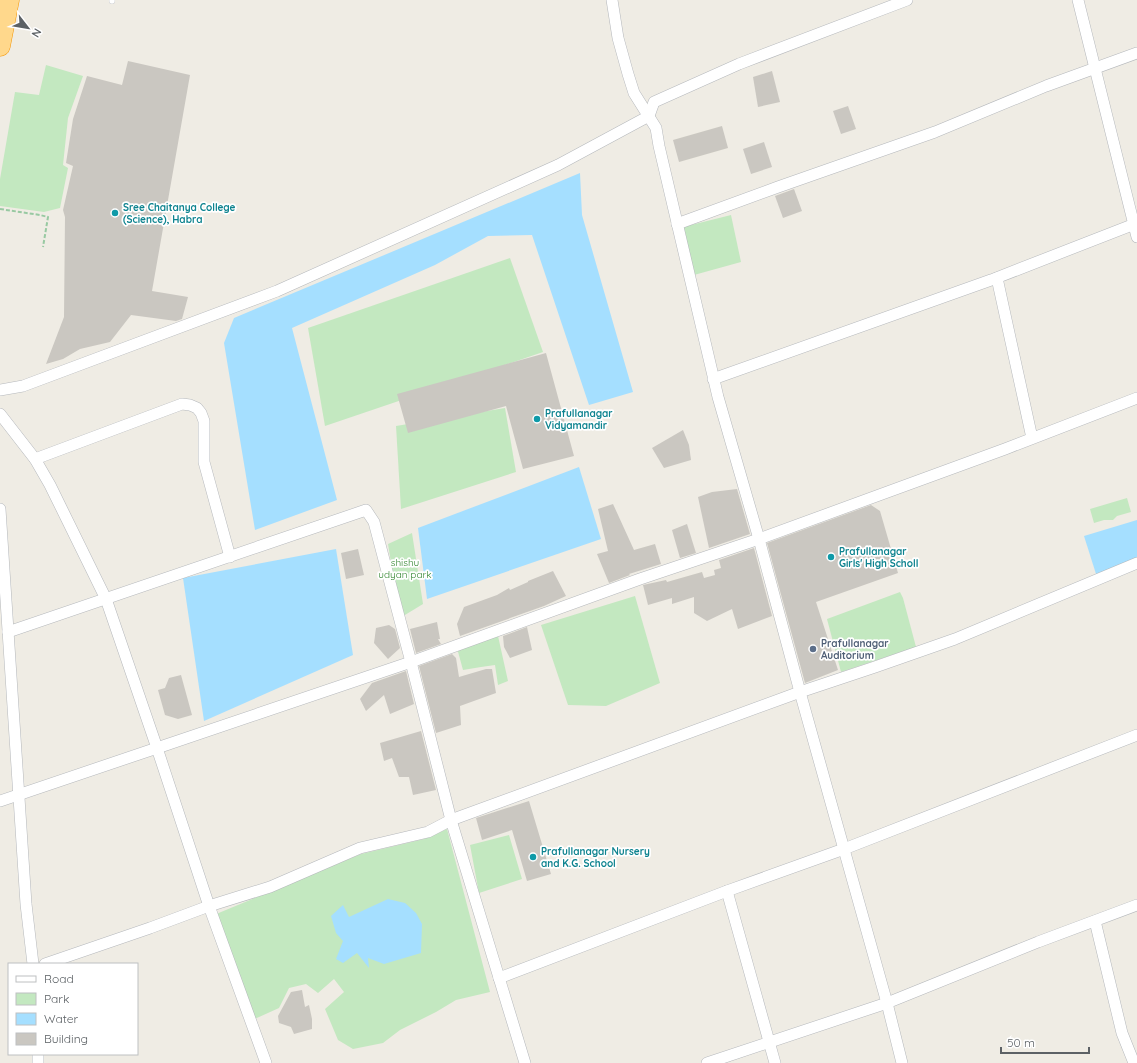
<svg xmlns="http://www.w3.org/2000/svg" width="1137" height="1063" font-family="Quicksand,sans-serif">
  <rect width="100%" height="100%" fill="#efece4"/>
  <g fill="#c3e8c0">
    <polygon points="46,65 83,76 68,118 63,165 68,168 60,208 44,212 0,206 0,179 15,92 39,95"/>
    <polygon points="731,215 741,262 694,275 683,227"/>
    <polygon points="510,258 543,352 325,426 308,328"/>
    <polygon points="505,408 516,472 401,509 396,426"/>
    <polygon points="1127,498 1131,512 1117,516 1113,520 1104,520 1094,523 1090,509"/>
    <polygon points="412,533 423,604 400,618 388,544"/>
    <polygon points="900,592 903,598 916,647 841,672 827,619"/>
    <polygon points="635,596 660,683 606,706 568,705 541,625"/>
    <polygon points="498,636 508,681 498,685 495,665 481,667 463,670 457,648"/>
    <polygon points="447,829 490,992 456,1000 436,1012 400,1030 383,1043 353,1049 338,1040 325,1009 344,992 334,979 318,993 306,984 289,988 279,1008 248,1022 209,917 361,854 424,839"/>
    <polygon points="509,835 522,879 479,893 470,845"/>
  </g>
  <g fill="#a5dfff">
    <polygon points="580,173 582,215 633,392 589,405 532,235 488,236 435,265 292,328 337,500 255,530 224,343 234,318"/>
    <polygon points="579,467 601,539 427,599 418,528"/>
    <polygon points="1137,520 1137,561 1096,574 1084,536"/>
    <polygon points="336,549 353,655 204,721 183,578"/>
    <polygon points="388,899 405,903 416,913 422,924 421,953 384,964 368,958 369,968 357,953 343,963 336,959 343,941 336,933 331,916 343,905 349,917"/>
  </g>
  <g fill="#cac7c1">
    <polygon points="128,61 190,75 152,291 188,297 182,319 176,321 131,315 110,342 80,349 63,359 46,364 64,317 65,217 63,210 73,166 66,163 73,119 87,76 122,85"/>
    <polygon points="772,71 780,102 758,107 753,77"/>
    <polygon points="848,106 856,129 841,134 833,111"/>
    <polygon points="722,126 728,148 679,162 673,140"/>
    <polygon points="764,142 772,167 751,174 743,149"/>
    <polygon points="794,189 802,211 783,218 775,196"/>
    <polygon points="546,353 574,456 523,469 506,406 408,433 397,394"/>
    <polygon points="683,430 689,445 691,460 664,468 652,448"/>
    <polygon points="737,489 750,534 709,548 698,497 712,492"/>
    <polygon points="613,504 634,550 655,544 661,564 629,574 630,575 609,583 597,554 608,551 598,509"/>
    <polygon points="871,505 880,511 898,573 816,602 838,670 805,683 767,543"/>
    <polygon points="687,524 696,553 680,558 672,530"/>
    <polygon points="754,548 772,616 738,629 732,609 707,621 694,613 694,597 672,604 672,598 648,605 643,585 666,580 667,582 702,572 704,578 715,575 714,570 721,568 719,560"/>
    <polygon points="358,549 364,575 346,579 341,553"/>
    <polygon points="553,571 566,596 544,606 460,636 457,624 464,607 497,595 509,588 510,590 528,582 528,581"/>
    <polygon points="437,622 440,639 438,639 441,644 416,653 410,629"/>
    <polygon points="389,625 395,629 400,648 388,659 374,643 376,628"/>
    <polygon points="527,627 532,650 510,658 504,647 503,636"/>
    <polygon points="452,654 456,658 459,677 486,669 492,669 496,693 460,706 461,725 436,733 419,666"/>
    <polygon points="406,671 414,704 390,714 384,695 366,711 360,699 372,683"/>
    <polygon points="181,675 192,715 178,719 165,715 158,690 165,688 169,678"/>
    <polygon points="421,731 436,790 413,795 409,777 399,777 392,758 384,761 380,743"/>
    <polygon points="529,801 551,874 527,881 512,830 482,840 476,818"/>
    <polygon points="302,990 305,1007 309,1005 312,1019 312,1029 294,1034 291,1027 279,1023 278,1016 291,992"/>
  </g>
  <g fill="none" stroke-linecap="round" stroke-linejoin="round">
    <defs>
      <polyline id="lane" points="112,1 112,0"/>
      <g id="street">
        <polyline points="1078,0 1137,237"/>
        <polyline points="677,224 778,187 935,132 1046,86 1137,53"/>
        <polyline points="997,278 1032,438"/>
        <polyline points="713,379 991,280 1137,223"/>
        <polyline points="0,390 23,386 277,291 558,165 649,116 654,102 739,64 907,0"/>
        <polyline points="0,414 35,459 50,485 106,599 157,748 411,662 640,579 759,539 718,397 659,146 656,128 634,93 628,74 618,38 612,0"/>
        <polyline points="35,459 182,404 190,405 197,408 201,413 204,421 204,462 230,557"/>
        <polyline points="0,509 26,904 33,964"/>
        <polyline points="8,632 366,510 374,522 411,662 451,820 525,1063"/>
        <polyline points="0,801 157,748 209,906 266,1063"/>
        <polyline points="727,891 775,1063"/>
        <polyline points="1095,921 1122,1033 1134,1063"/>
        <polyline points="45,964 150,928 209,906 270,887 360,848 428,832 451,820 800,692 875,667 955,639 1137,563"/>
        <polyline points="499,978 727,891 844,849 1137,735"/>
        <polyline points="38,1054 38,1063"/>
        <polyline points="707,1063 887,1003 1038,942 1137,905"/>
        <polyline points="902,1063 887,1003 800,692 759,539 1005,449 1137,398"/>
      </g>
      <polyline id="highway" points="0,46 9,0"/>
    </defs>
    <use href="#lane" stroke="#b5b8bc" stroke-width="6"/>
    <use href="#street" stroke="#b5b8bc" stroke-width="12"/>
    <use href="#highway" stroke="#f49400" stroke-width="21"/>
    <polyline stroke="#98c9a2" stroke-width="2" stroke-dasharray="4 2" stroke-linecap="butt" points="0,209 40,215 48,217 43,247"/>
    <use href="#lane" stroke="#fff" stroke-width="5.5"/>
    <use href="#street" stroke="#fff" stroke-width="11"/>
    <use href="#highway" stroke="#ffd88c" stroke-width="20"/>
  </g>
  <g fill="#0f9aa8" stroke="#fff" stroke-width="1.5">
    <circle cx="115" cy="213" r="4"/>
    <circle cx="537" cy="419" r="4"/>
    <circle cx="831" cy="557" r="4"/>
    <circle cx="533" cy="857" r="4"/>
  </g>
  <circle fill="#5c6f8a" stroke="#fff" stroke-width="1.5" cx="813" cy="649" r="4"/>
  <g text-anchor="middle" stroke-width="3.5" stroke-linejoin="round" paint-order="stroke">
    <g font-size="10" font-weight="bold" fill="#0d838f" stroke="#fff" text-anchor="start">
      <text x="123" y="211">Sree Chaitanya College<tspan x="123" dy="12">(Science), Habra</tspan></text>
      <text x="545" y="417">Prafullanagar<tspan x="545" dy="12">Vidyamandir</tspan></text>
      <text x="839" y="555">Prafullanagar<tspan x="839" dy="12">Girls' High Scholl</tspan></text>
      <text x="541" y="855">Prafullanagar Nursery<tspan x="541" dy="12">and K.G. School</tspan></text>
    </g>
    <g font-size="10" fill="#358732" stroke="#fff">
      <text x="405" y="566">shishu<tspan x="405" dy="12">udyan park</tspan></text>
    </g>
    <g font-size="10" font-weight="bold" fill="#4e5e75" stroke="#fff" text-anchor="start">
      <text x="821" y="647">Prafullanagar<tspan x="821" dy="12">Auditorium</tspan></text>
    </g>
  </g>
  <rect x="8" y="963" width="130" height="92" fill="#ffffff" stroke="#bec0c1"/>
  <rect x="16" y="976" width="20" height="6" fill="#ffffff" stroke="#bec0c1"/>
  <text x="44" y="983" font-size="12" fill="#5c6165">Road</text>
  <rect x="16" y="993" width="20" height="12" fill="#c3e8c0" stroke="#bec0c1"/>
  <text x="44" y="1003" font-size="12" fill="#5c6165">Park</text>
  <rect x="16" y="1013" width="20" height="12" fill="#a5dfff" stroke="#bec0c1"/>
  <text x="44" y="1023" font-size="12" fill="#5c6165">Water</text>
  <rect x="16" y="1033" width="20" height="12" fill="#cac7c1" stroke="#bec0c1"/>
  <text x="44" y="1043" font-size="12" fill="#5c6165">Building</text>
  <g transform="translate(28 28) rotate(121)" stroke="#ffffff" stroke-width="3" paint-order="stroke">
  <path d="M0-3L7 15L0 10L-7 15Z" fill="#5c6165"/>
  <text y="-6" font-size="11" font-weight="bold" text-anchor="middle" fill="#5c6165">N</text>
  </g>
  <path d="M1001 1047v6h88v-6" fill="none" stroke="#5c6165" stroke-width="2"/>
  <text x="1007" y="1047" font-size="12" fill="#5c6165" stroke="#ffffff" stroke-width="3" paint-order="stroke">50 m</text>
</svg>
